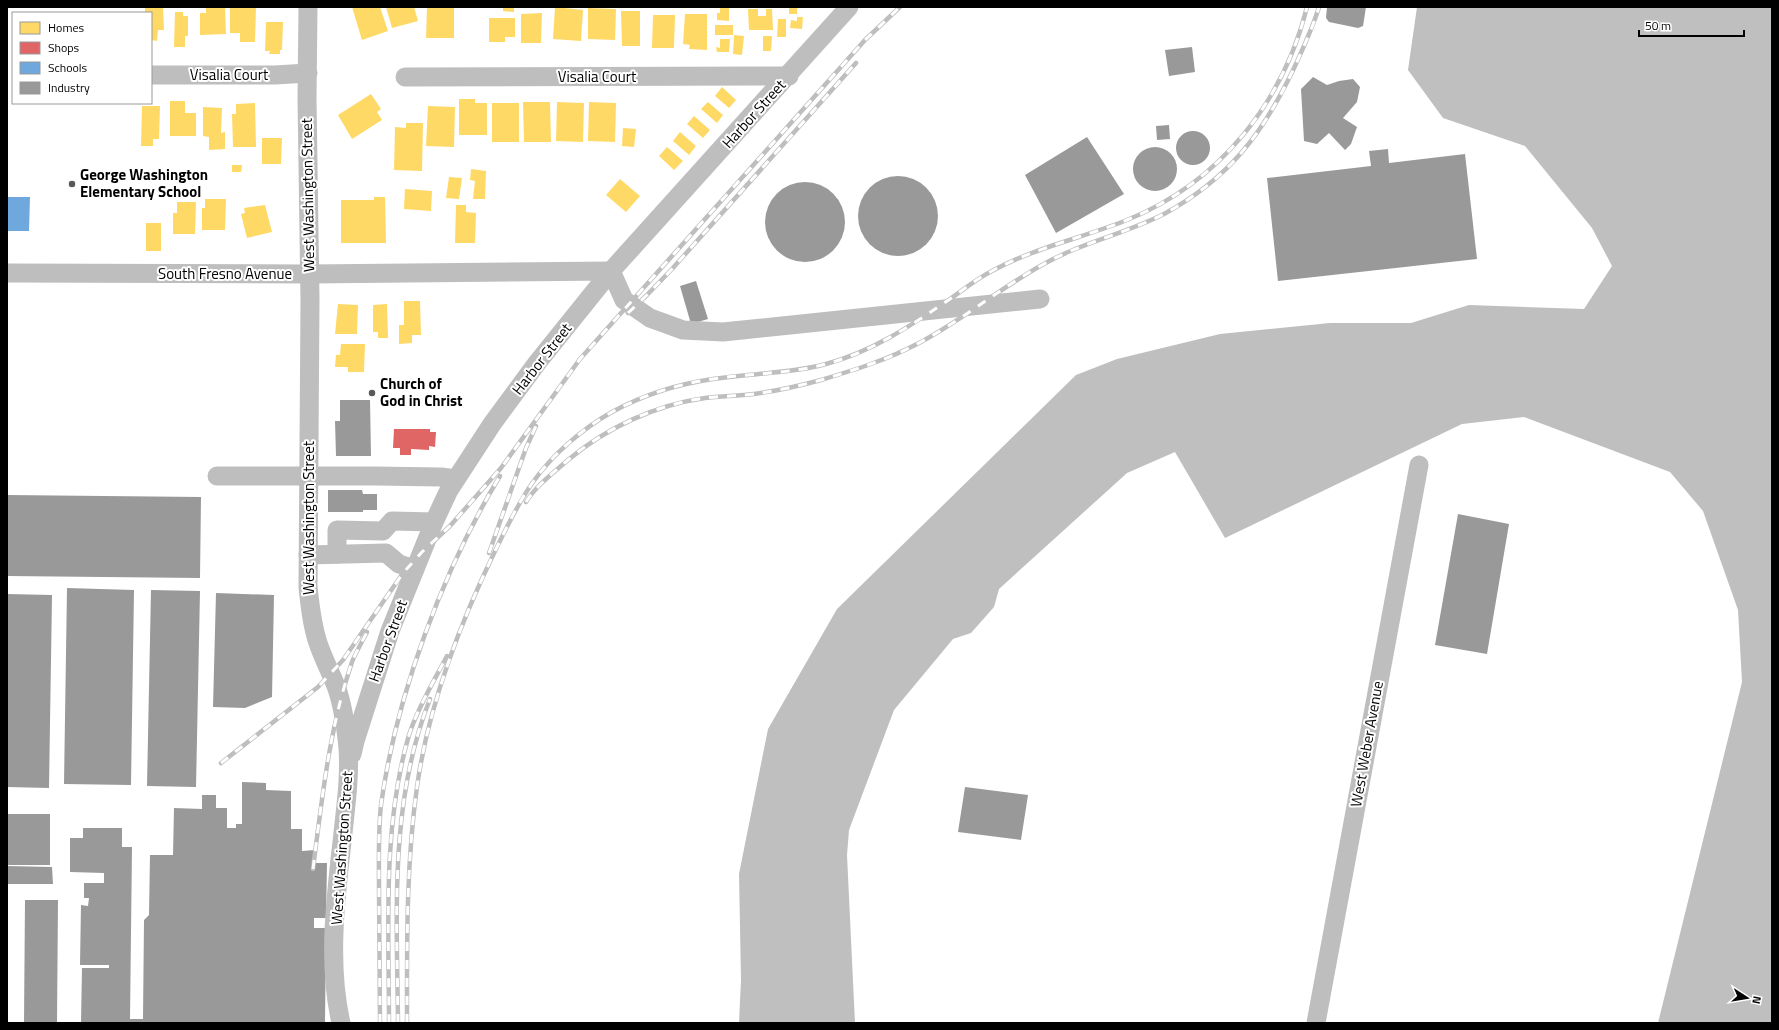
<svg xmlns="http://www.w3.org/2000/svg" width="1779" height="1030" font-family="'Titillium Web',sans-serif">
  <rect width="100%" height="100%" fill="#fff"/>
  <polygon fill="#bfbfbf" points="1417,7 1772,7 1772,1023 1658,1023 1742,682 1738,610 1703,511 1670,472 1524,417 1462,424 1225,538 1175,452 1127,473 999,589 994,607 971,633 953,639 894,710 849,830 847,855 855,1023 739,1023 741,980 739,874 768,729 837,609 1076,375 1117,359 1220,334 1330,323 1411,323 1469,305 1584,309 1612,266 1592,228 1525,146 1443,118 1408,70"/>
  <g fill="#ffd966">
    <polygon points="145,7 163,7 164,30 158,30 157,41 151,40 151,13 145,13"/>
    <polygon points="206,7 225,7 226,34 200,35 200,13 206,13"/>
    <polygon points="230,7 256,7 255,42 240,42 240,33 230,33"/>
    <polygon points="352,7 380,7 388,31 362,40"/>
    <polygon points="386,7 414,7 418,21 392,28"/>
    <polygon points="427,7 454,7 454,38 426,38"/>
    <polygon points="503,7 514,7 514,12 503,11"/>
    <polygon points="555,7 583,10 581,41 553,39"/>
    <polygon points="720,7 729,8 729,21 717,20 717,13 720,13"/>
    <rect x="789" y="7" width="8" height="7"/>
    <polygon points="588,8 616,9 615,40 588,39"/>
    <polygon points="748,9 758,9 758,16 766,16 766,9 772,9 773,30 749,30"/>
    <polygon points="621,11 640,11 640,46 622,46"/>
    <polygon points="175,12 183,12 183,16 188,16 188,36 185,36 185,47 174,47"/>
    <polygon points="542,13 541,43 521,43 521,14"/>
    <polygon points="685,14 707,14 707,50 689,49 690,45 683,44"/>
    <polygon points="653,15 675,15 674,48 652,48"/>
    <polygon points="797,17 803,17 802,29 790,28 791,20 797,21"/>
    <polygon points="489,18 515,18 515,37 505,37 505,42 489,42"/>
    <polygon points="778,19 786,19 786,37 777,37"/>
    <polygon points="266,22 283,22 282,50 280,50 280,54 269,54 270,51 265,51"/>
    <rect x="715" y="25" width="18" height="10"/>
    <polygon points="734,35 744,36 742,55 733,54"/>
    <polygon points="763,36 772,36 771,51 763,51"/>
    <polygon points="720,39 730,39 729,52 717,52 716,47 720,48"/>
    <polygon points="722,87 736,100 729,108 715,96"/>
    <polygon points="371,94 381,109 377,112 382,120 352,139 338,115"/>
    <polygon points="459,99 475,99 475,103 487,103 487,135 459,135"/>
    <polygon points="170,101 185,101 185,113 196,113 196,136 170,136"/>
    <polygon points="523,102 550,102 551,142 524,142"/>
    <polygon points="557,102 584,103 583,142 556,141"/>
    <polygon points="589,102 616,103 615,142 588,141"/>
    <polygon points="708,102 723,115 717,123 701,109"/>
    <polygon points="255,103 256,147 233,147 232,114 236,114 236,104"/>
    <rect x="492" y="103" width="27" height="39"/>
    <polygon points="142,106 160,106 159,139 153,139 153,146 141,146"/>
    <polygon points="428,106 455,107 454,147 426,146"/>
    <polygon points="203,107 222,108 221,133 225,132 225,149 209,150 209,137 203,136"/>
    <polygon points="694,116 710,130 703,138 687,124"/>
    <polygon points="406,123 423,123 422,171 394,170 395,127 406,128"/>
    <polygon points="623,128 636,129 634,147 622,146"/>
    <polygon points="680,132 696,146 689,155 673,141"/>
    <polygon points="262,138 282,138 281,164 262,164"/>
    <polygon points="667,147 683,161 674,170 659,156"/>
    <polygon points="232,165 242,165 241,172 232,172"/>
    <polygon points="471,169 486,171 485,199 473,199 475,181 470,180"/>
    <polygon points="449,177 462,178 459,199 446,198"/>
    <polygon points="620,179 640,196 626,212 606,195"/>
    <polygon points="405,189 432,191 431,211 404,209"/>
    <polygon points="374,197 385,197 386,243 341,243 341,200 374,200"/>
    <polygon points="205,199 226,199 225,230 202,230 202,208 205,208"/>
    <polygon points="177,202 196,202 195,234 173,234 173,213 177,213"/>
    <polygon points="265,205 272,232 247,238 241,214 245,213 244,208"/>
    <polygon points="456,205 466,205 466,212 476,213 475,243 455,243"/>
    <rect x="146" y="223" width="15" height="28"/>
    <polygon points="404,301 420,301 421,335 412,335 412,343 399,344 399,325 404,325"/>
    <polygon points="338,304 358,305 357,334 335,334"/>
    <polygon points="387,304 388,338 378,338 378,332 373,332 373,305"/>
    <polygon points="341,344 365,344 364,372 348,372 348,367 335,367 336,355 340,355"/>
  </g>
  <polygon fill="#e06666" points="394,429 430,429 430,432 436,432 435,447 429,446 429,450 411,449 411,455 400,455 400,448 393,448"/>
  <polygon fill="#6fa8dc" points="7,197 30,197 29,231 7,231"/>
  <g fill="#999">
    <polygon points="1327,7 1366,7 1363,26 1358,28 1329,22 1326,18"/>
    <polygon points="1192,47 1195,72 1169,76 1165,50"/>
    <polygon points="1313,77 1327,85 1339,81 1353,79 1360,87 1357,102 1343,118 1357,127 1351,144 1345,150 1329,133 1317,144 1304,141 1301,89"/>
    <polygon points="1169,125 1170,139 1157,140 1156,126"/>
    <circle cx="1193" cy="148" r="17"/>
    <polygon points="1087,137 1124,194 1056,233 1025,175"/>
    <circle cx="1155" cy="169" r="22"/>
    <polygon points="1388,149 1389,163 1465,154 1477,259 1278,281 1267,178 1371,166 1369,151"/>
    <circle cx="898" cy="216" r="40"/>
    <circle cx="805" cy="222" r="40"/>
    <polygon points="696,281 708,319 691,324 680,286"/>
    <polygon points="340,400 370,400 371,456 336,456 335,421 340,421"/>
    <polygon points="328,490 362,490 363,494 377,494 377,510 363,510 363,512 328,512"/>
    <polygon points="7,495 201,497 200,578 7,576"/>
    <polygon points="1458,514 1509,524 1487,654 1435,645"/>
    <polygon points="67,588 134,590 131,785 64,784"/>
    <polygon points="151,590 200,591 196,787 147,786"/>
    <polygon points="216,593 274,595 272,697 245,708 213,707"/>
    <polygon points="7,594 52,595 49,788 7,787"/>
    <polygon points="242,782 266,783 266,790 291,791 291,829 302,829 302,851 315,850 315,863 327,863 326,918 314,918 314,928 326,928 325,1023 81,1023 82,968 109,968 109,965 80,965 81,905 88,906 89,898 84,898 84,883 104,883 104,873 70,872 70,838 83,838 83,828 122,828 122,847 132,847 130,1019 143,1019 144,920 149,915 150,855 173,855 174,808 202,809 202,795 216,795 216,808 227,808 227,828 236,828 236,824 242,824"/>
    <polygon points="965,787 1028,795 1021,840 958,832"/>
    <rect x="7" y="814" width="43" height="51"/>
    <polygon points="7,866 52,867 53,884 7,884"/>
    <polygon points="25,900 58,900 57,1023 24,1023"/>
  </g>
  <g fill="none" stroke-linecap="round" stroke-linejoin="round">
    <g stroke="#bebebe" stroke-width="19">
      <path d="M308,7L307,98L310,300L308,587C310,606 312,625 318,643C323,658 330,671 336,686C343,705 346,727 348,748C350,776 346,804 343,833C336,895 327,962 341,1023"/>
      <polyline points="151,75 275,75 308,73"/>
      <polyline points="405,77 789,76"/>
      <polyline points="7,273 309,274 611,271 624,300 650,318 683,330 723,332 1040,299"/>
      <polyline points="217,476 375,476 441,477 456,479"/>
      <polyline points="337,554 337,530 383,531 392,521 434,522"/>
      <polyline points="308,555 386,553 399,564 415,569"/>
      <polyline points="352,754 355,741 390,631 434,522 449,490 492,424 537,363 611,271 849,7"/>
      <polyline points="1316,1023 1419,465"/>
    </g>
    <defs>
      <g id="rail">
        <polyline points="628,313 647,295 672,269 856,63"/>
        <path d="M526,502C536,486 553,473 568,460C606,428 655,405 705,398C721,396 737,396 754,394C776,391 799,386 821,380C854,370 887,360 917,344C961,321 999,289 1042,265C1080,243 1125,234 1164,214C1230,178 1264,132 1295,66C1304,46 1313,27 1319,7"/>
        <polyline points="489,553 526,448 536,426"/>
        <polyline points="221,763 318,687 343,660 403,573 422,552 450,526 501,468 580,359 865,40 900,7"/>
        <path d="M313,869C322,799 329,729 352,662C356,652 362,642 367,632"/>
        <path d="M380,1023C380,979 379,934 379,890C379,861 378,833 381,805C396,696 443,570 500,476"/>
        <path d="M389,1023C389,929 382,827 409,735C418,707 434,681 447,656"/>
        <path d="M398,1023C397,914 389,802 430,699"/>
        <path d="M407,1023C407,944 406,865 417,787C428,707 461,621 496,549C507,527 518,503 533,482C553,454 582,429 612,412C643,395 678,384 713,379C751,373 789,374 826,364C871,352 909,327 947,301C962,291 976,279 992,271C1034,248 1082,238 1127,220C1219,183 1283,103 1307,7"/>
      </g>
    </defs>
    <use href="#rail" stroke="#bebebe" stroke-width="4.5"/>
    <use href="#rail" stroke="#fff" stroke-width="3" stroke-dasharray="9" stroke-linecap="butt"/>
  </g>
  <g fill="#595959" stroke="#fff" stroke-width="1.5">
    <circle cx="72" cy="184" r="4"/>
    <circle cx="372" cy="393" r="4"/>
  </g>
  <g text-anchor="middle" stroke-width="4" stroke-linejoin="round" paint-order="stroke">
    <g font-size="15" fill="#000" stroke="#fff">
      <text x="229" y="80">Visalia Court</text>
      <text x="597" y="82">Visalia Court</text>
      <text transform="translate(754 114) rotate(-48)" y="5">Harbor Street</text>
      <text transform="translate(308 195) rotate(-91)" y="5">West Washington Street</text>
      <text x="225" y="279">South Fresno Avenue</text>
      <text transform="translate(542 359) rotate(-52)" y="5">Harbor Street</text>
      <text transform="translate(309 518) rotate(-90)" y="5">West Washington Street</text>
      <text transform="translate(388 641) rotate(-70)" y="5">Harbor Street</text>
      <text transform="translate(1367 744) rotate(-80)" y="5">West Weber Avenue</text>
      <text transform="translate(342 848) rotate(-86)" y="5">West Washington Street</text>
    </g>
    <g font-size="15" font-weight="bold" fill="#000" stroke="#fff" text-anchor="start">
      <text x="80" y="180">George Washington<tspan x="80" dy="17">Elementary School</tspan></text>
      <text x="380" y="389">Church of<tspan x="380" dy="17">God in Christ</tspan></text>
    </g>
  </g>
  <rect width="1779" height="1030" fill="none" stroke="#000000" stroke-width="16"/>
  <rect x="12" y="12" width="140" height="92" fill="#ffffff" stroke="#999999"/>
  <rect x="20" y="22" width="20" height="12" fill="#ffd966" stroke="#999999"/>
  <text x="48" y="32" font-size="12" fill="#000000">Homes</text>
  <rect x="20" y="42" width="20" height="12" fill="#e06666" stroke="#999999"/>
  <text x="48" y="52" font-size="12" fill="#000000">Shops</text>
  <rect x="20" y="62" width="20" height="12" fill="#6fa8dc" stroke="#999999"/>
  <text x="48" y="72" font-size="12" fill="#000000">Schools</text>
  <rect x="20" y="82" width="20" height="12" fill="#999999" stroke="#999999"/>
  <text x="48" y="92" font-size="12" fill="#000000">Industry</text>
  <g transform="translate(1747 998) rotate(102)" stroke="#ffffff" stroke-width="3" paint-order="stroke">
  <path d="M0-3L7 15L0 10L-7 15Z" fill="#000000"/>
  <text y="-6" font-size="11" font-weight="bold" text-anchor="middle" fill="#000000">N</text>
  </g>
  <path d="M1639 30v6h105v-6" fill="none" stroke="#000000" stroke-width="2"/>
  <text x="1645" y="30" font-size="12" fill="#000000" stroke="#ffffff" stroke-width="3" paint-order="stroke">50 m</text>
</svg>
